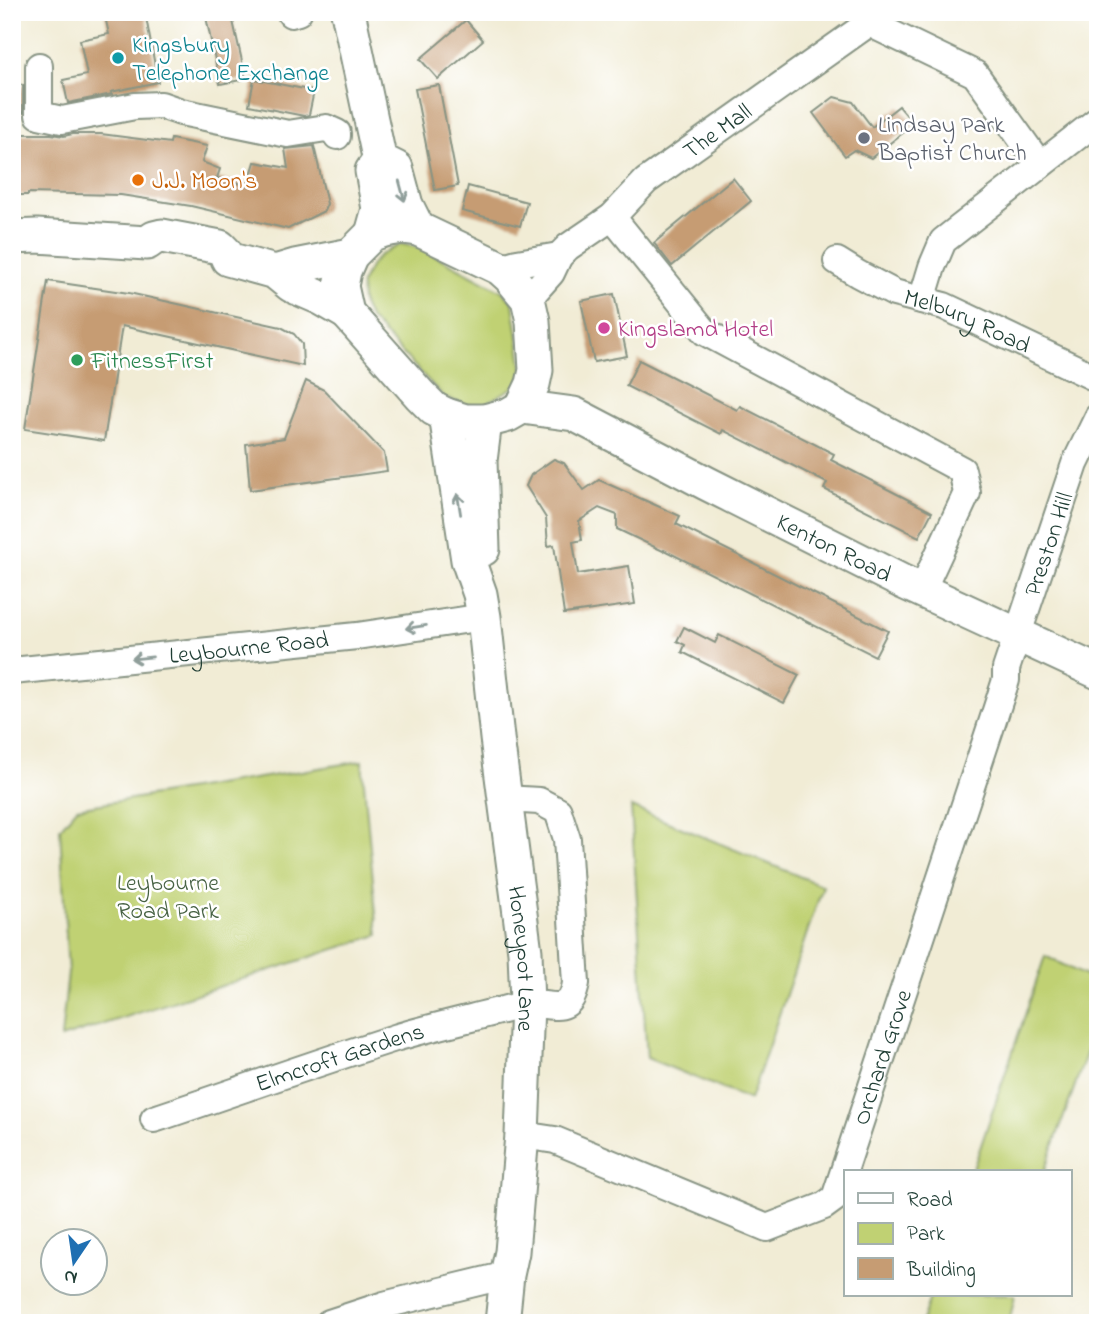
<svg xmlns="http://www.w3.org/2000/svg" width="1110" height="1335" font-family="'Indie Flower',sans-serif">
  <rect width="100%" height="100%" fill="#fff"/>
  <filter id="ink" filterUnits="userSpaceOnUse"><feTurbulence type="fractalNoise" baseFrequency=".0143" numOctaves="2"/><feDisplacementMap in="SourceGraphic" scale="14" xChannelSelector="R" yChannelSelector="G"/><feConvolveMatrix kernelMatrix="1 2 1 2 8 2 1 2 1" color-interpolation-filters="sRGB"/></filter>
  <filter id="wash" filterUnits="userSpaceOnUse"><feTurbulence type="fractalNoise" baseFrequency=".00686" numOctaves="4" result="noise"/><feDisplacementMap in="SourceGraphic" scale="28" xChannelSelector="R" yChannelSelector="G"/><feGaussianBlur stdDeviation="1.57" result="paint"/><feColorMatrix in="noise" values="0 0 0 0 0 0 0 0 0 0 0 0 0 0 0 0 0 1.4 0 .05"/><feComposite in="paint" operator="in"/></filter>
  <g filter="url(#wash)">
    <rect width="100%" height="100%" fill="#f1ecd5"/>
    <g fill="#c0d173" stroke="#708754" stroke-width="2">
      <polygon points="401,244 421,248 502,291 513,303 523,371 519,384 481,406 464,404 445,398 369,318 362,302 361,284 371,265 380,255"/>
      <polygon points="362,761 378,935 61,1038 68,973 60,828 77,808"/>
      <polygon points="631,807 823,886 750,1100 647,1058"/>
      <polygon points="1045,956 1098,982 1098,1021 1044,1172 972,1172"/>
      <polygon points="931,1295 1015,1295 1009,1323 921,1323"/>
    </g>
    <g id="blocks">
      <g fill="#c69c73">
        <polygon points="104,12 145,12 158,82 111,92 112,94 68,103 63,80 87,75 80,40 109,34"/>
        <polygon points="205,12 231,12 246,79 220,84"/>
        <polygon points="466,20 483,40 438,79 420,59"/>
        <polygon points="254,79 314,91 309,115 304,116 249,105"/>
        <polygon points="12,84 23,85 23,113 12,115"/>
        <polygon points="439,85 458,186 435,190 415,89"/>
        <polygon points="834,97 853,102 872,127 899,106 914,124 871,158 854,150 845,156 813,113"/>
        <polygon points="12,134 51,134 64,136 73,134 101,134 170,143 171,139 207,146 202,162 220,169 217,178 248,185 255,162 288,168 285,149 314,146 327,204 324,211 288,229 191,206 121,195 28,193 28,195 12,195"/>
        <polygon points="733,178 751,201 672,266 654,243"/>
        <polygon points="468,186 527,202 520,226 462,211"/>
        <polygon points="48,281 129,293 281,327 294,334 302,344 303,366 122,326 104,441 25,429"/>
        <polygon points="614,294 627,356 594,362 581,301"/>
        <polygon points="639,360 737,410 740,406 834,454 831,460 932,512 919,537 824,489 827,483 723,430 721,434 626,386"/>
        <polygon points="306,381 324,390 384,453 387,471 250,490 246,444 284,438"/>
        <polygon points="554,459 564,463 584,490 599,480 680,516 676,524 888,631 875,656 664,550 663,551 617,529 617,515 599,508 579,521 582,540 573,542 578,574 629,566 635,604 564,614 554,545 548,546 546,518 526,486 531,475"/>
        <polygon points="684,627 715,643 719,635 799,675 784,703 682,652 685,645 677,641"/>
      </g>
    </g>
  </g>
  <g filter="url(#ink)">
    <use href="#blocks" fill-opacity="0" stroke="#889484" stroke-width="2"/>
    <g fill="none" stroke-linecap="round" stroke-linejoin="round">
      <defs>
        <g id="minor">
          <polyline points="291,14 298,12"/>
          <polyline points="869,23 975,74 1040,165"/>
          <polyline points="39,66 39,115 62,120 135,106 161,105 181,112 288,134 326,128 337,133 337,136"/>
          <polyline points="612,217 705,332 962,470 967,493 922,590"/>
          <path id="s1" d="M837,261L858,274L894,293L944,306L1098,379"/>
          <polyline points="500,268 517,263 559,256"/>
          <path id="s2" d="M528,299L551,273L559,256L568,247L612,217L646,181L869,23L882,12"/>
          <polyline points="922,300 932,267 943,241 1098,120"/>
          <path id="s3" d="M12,671L357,636L484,617"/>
          <path id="s4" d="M154,1119C235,1092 316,1063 398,1037C439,1025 481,1016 522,1005C547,999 570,1021 576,983L567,839L558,811L539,801L505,799"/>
          <path id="s5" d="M522,1135L555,1140L767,1228L824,1206L835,1198L993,720L1006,680V669L1075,464L1098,417"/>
          <polyline points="329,1323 384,1305 507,1275"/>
        </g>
        <g id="major">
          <polyline points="348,12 379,157 380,160 396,168 406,205 418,229"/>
          <polygon points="403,227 418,229 500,268 510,277 528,299 533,321 536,370 533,384 522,407 508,415 485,421 465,421 446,415 434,409 420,395 347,313 341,286 344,271 351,255 372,234 384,230"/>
          <polyline points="372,234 379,209 372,171 380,160"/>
          <polyline points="12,237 37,236 147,243 154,238 162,236 220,247 225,252 228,259 275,272 291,285 321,298 347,313"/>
          <polyline points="275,272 295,266 351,255"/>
          <path id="s6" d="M522,407L574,414L706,483L901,581L1098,672"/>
          <path id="s7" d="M446,415L468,560L480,594L484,617L497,738L525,952L527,1004L522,1135L512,1252L507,1275L502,1323"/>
          <polyline points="483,549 480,461 485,421"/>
        </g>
      </defs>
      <use href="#minor" stroke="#889484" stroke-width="30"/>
      <use href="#major" stroke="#889484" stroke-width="37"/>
      <use href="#minor" stroke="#fff" stroke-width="26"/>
      <use href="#major" stroke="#fff" stroke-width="33"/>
    </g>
    <defs><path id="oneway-shaft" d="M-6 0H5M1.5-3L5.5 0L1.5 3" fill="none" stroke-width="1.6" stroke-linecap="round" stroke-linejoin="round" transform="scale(1.75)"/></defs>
    <g stroke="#8f9e9a">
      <use href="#oneway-shaft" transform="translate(402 191) rotate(75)"/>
      <use href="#oneway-shaft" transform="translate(459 504) rotate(-99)"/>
      <use href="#oneway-shaft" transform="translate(416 627) rotate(171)"/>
      <use href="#oneway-shaft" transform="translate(142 658) rotate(174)"/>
    </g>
  </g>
  <circle fill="#0f9aa8" stroke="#fff" stroke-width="2.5" cx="118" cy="58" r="7"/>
  <circle fill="#6b7280" stroke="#fff" stroke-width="2.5" cx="864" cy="138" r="7"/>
  <circle fill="#e8710a" stroke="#fff" stroke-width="2.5" cx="138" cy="180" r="7"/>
  <circle fill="#d1479c" stroke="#fff" stroke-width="2.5" cx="604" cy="328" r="7"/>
  <circle fill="#2e9e5b" stroke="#fff" stroke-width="2.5" cx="77" cy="360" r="7"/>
  <g text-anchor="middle" stroke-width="5" stroke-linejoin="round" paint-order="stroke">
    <g font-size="24" fill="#0d838f" stroke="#fff" text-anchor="start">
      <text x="132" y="52">Kingsbury<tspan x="132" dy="28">Telephone Exchange</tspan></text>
    </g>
    <g font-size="24" fill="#5b616d" stroke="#fff" text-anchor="start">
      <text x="878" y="132">Lindsay Park<tspan x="878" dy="28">Baptist Church</tspan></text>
    </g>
    <g font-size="24" fill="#1f3d34" stroke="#fff">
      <text dy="8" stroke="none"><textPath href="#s2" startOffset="256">The Mall</textPath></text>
      <text dy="8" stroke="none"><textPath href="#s1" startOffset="144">Melbury Road</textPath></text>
      <text dy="8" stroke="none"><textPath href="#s5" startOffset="1026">Preston Hill</textPath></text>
      <text dy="8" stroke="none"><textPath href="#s6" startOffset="345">Kenton Road</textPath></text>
      <text dy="8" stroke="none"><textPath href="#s3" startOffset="238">Leybourne Road</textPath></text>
      <text dy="8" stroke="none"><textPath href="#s7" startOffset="550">Honeypot Lane</textPath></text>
      <text dy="8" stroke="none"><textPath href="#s5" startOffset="486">Orchard Grove</textPath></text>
      <text dy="8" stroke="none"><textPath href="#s4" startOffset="196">Elmcroft Gardens</textPath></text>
    </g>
    <g font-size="24" fill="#c56008" stroke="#fff" text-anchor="start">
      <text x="152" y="188">J.J. Moon's</text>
    </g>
    <g font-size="24" fill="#b23c85" stroke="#fff" text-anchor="start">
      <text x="618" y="336">Kingslamd Hotel</text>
    </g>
    <g font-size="24" fill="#27864d" stroke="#fff" text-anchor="start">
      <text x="91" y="368">FitnessFirst</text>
    </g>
    <g font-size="24" fill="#476244" stroke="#fff">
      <text x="168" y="890">Leybourne<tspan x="168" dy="28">Road Park</tspan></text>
    </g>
  </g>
  <rect width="1110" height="1335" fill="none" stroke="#fff" stroke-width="42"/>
  <rect x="844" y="1170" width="228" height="126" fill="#ffffff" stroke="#a5b1ae" stroke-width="2"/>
  <rect x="858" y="1193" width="35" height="10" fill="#ffffff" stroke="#a5b1ae" stroke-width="2"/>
  <text x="907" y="1206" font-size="21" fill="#1f3d34">Road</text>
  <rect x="858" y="1223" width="35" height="21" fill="#c0d173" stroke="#a5b1ae" stroke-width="2"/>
  <text x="907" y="1240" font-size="21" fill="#1f3d34">Park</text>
  <rect x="858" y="1258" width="35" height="21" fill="#c69c73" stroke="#a5b1ae" stroke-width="2"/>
  <text x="907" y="1276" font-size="21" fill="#1f3d34">Building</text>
  <g transform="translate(74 1262) rotate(193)"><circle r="33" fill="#ffffff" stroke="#a5b1ae" stroke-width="2"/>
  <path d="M0-5L12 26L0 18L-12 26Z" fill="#1f6fb2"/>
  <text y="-10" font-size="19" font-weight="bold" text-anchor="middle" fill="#1f3d34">N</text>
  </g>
</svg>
